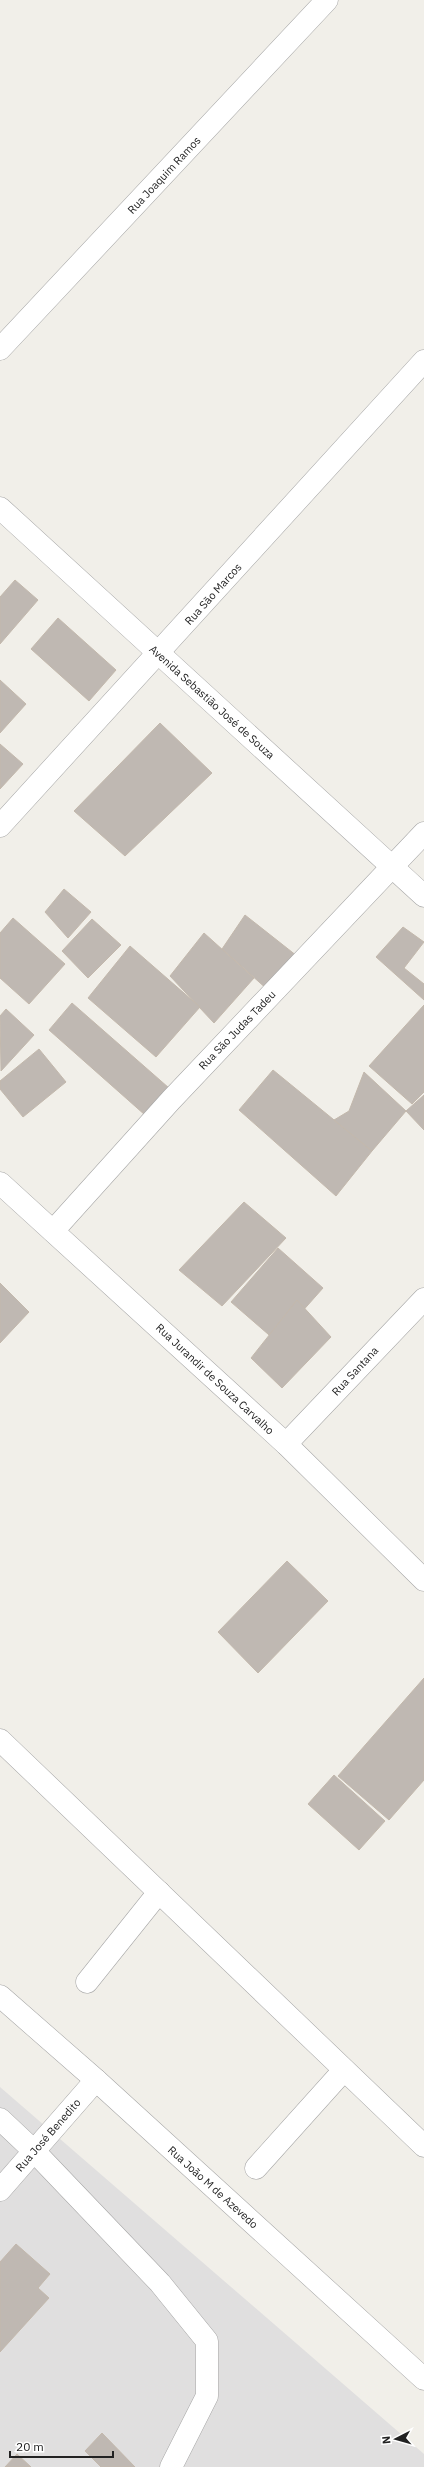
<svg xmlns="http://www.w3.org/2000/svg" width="424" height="2467" font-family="'IBM Plex Sans',sans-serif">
  <rect width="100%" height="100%" fill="#f1efe9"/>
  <polygon fill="#e0dfdf" points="0,2087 424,2454 424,2467 0,2467"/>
  <g fill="#bfb8b2" stroke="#c3b8ac">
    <polygon points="15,580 38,600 0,644 0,597"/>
    <polygon points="58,618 116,670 89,701 31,649"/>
    <polygon points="0,680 26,704 0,733"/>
    <polygon points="160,723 212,773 125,856 74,811"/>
    <polygon points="0,744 23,764 0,789"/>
    <polygon points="64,889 91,912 68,938 45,912"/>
    <polygon points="245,915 297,956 268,990 222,949"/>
    <polygon points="13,918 65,964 29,1004 0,978 0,933"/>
    <polygon points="92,919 121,945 88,978 62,951"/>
    <polygon points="403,927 424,942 404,968 424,984 424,1000 376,957"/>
    <polygon points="204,933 254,978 214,1023 170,976"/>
    <polygon points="130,946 200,1007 156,1057 88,998"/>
    <polygon points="72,1003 169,1088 145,1115 49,1030"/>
    <polygon points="424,1005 424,1092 412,1104 369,1066"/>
    <polygon points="6,1009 34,1035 1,1071 0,1016"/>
    <polygon points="39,1049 66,1082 23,1117 0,1089 0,1081"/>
    <polygon points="273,1070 372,1151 336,1196 239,1110"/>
    <polygon points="364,1072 406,1111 372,1151 334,1120 349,1111"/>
    <polygon points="424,1095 424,1130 406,1111"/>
    <polygon points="244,1202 286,1238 222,1306 179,1270"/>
    <polygon points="278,1248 323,1288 276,1341 231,1302"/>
    <polygon points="0,1283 29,1312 0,1343"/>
    <polygon points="297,1300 331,1337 282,1388 251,1358"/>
    <polygon points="287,1561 328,1601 258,1673 218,1632"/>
    <polygon points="424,1678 424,1780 389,1820 338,1776"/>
    <polygon points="334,1775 385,1821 359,1850 308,1804"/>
    <polygon points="16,2244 50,2274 38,2288 49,2298 0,2352 0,2262"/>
    <polygon points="102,2433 135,2467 101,2467 85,2451"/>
    <polygon points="17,2454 31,2467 5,2467"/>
  </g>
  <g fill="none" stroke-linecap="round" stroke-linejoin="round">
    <defs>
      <g id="minor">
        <polyline points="0,349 327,0"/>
        <polyline points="0,508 424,896"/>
        <polyline points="0,826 424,361"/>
        <polyline points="0,1183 286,1444 424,1580"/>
        <polyline points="53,1231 171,1100 424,833"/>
        <polyline points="286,1444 424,1299"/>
        <polyline points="0,1740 424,2146"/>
        <polyline points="87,1982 159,1892"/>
        <polyline points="0,1996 96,2080 424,2379"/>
        <polyline points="0,2119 34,2151 160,2283 207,2341 207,2396 171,2467"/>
        <polyline points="256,2168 344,2070"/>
        <polyline points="0,2190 96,2080"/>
      </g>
    </defs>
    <use href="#minor" stroke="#a6a6a6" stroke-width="23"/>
    <use href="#minor" stroke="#fff" stroke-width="22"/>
  </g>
  <g text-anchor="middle" stroke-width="4" stroke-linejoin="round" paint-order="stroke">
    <g font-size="11" fill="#222" stroke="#fff">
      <text transform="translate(164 175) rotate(-47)" y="4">Rua Joaquim Ramos</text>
      <text transform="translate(213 594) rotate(-48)" y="4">Rua São Marcos</text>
      <text transform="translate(212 702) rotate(42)" y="4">Avenida Sebastião José de Souza</text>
      <text transform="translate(237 1030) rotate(-46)" y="4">Rua São Judas Tadeu</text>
      <text transform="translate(355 1371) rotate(-47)" y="4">Rua Santana</text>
      <text transform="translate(215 1379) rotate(43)" y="4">Rua Jurandir de Souza Carvalho</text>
      <text transform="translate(48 2135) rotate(-49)" y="4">Rua José Benedito</text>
      <text transform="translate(213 2187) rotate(42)" y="4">Rua João M de Azevedo</text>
    </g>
  </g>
  <g transform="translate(396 2439) rotate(264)" stroke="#ffffff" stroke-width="3" paint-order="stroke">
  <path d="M0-3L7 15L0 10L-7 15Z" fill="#222222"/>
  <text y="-6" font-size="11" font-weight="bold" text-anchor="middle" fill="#222222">N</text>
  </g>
  <path d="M10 2451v6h103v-6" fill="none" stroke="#222222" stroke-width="2"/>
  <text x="16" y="2451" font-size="12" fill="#222222" stroke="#ffffff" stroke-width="3" paint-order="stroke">20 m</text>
</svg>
